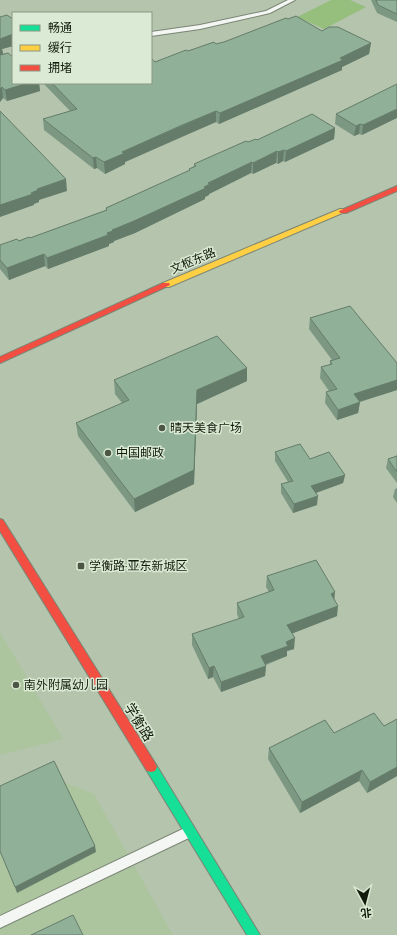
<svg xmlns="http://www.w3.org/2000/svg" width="397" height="935" font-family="'Sofia Sans Condensed','Noto Sans SC',sans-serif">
  <rect width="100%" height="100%" fill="#b5c4ad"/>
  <g fill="#acc59f">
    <polygon points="0,632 63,739 0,755"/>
    <polygon points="45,775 94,794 173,935 0,935 0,787"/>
  </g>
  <polygon fill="#96be7d" points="331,0 350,0 366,7 324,29 297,17"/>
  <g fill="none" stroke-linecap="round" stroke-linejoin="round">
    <defs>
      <g id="lane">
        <polygon points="288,0 295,0 270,13 200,29 151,36 151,32 200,25 266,11"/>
        <polygon points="189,826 193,828 195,832 193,836 0,928 0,916"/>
      </g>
      <polygon id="fast" points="151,762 155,763 260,935 247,935 147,771 145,767 147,763"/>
      <polygon id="slow" points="340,209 346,209 347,211 169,287 163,287 162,285 163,283"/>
      <g id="jam">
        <polygon points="397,186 397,191 346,213 340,213 339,211"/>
        <polygon points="163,283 169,283 170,285 0,363 0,357"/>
        <polygon points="0,519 3,520 155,763 157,767 155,771 151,772 147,771 0,531"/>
      </g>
    </defs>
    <use href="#lane" stroke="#7b8675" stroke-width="2"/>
    <use href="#fast" stroke="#7b8675" stroke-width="2"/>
    <use href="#slow" stroke="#7b8675" stroke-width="2"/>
    <use href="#jam" stroke="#7b8675" stroke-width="2"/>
    <use href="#lane" fill="#f4f6f3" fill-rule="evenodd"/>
    <use href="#fast" fill="#16e098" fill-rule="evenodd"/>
    <use href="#slow" fill="#ffcf43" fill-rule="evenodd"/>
    <use href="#jam" fill="#f24e42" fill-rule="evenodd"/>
  </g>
  <g fill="#7c9883">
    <polygon points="371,0 397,0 397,22 377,13"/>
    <polygon points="0,17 13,19 13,46 2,49 3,54 13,83 39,83 40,91 7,101 3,98 0,102"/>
    <polygon points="322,31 371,43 369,54 342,67 342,70 219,124 216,122 180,137 125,162 125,164 105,174 97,168 94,169 44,130 43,119 70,111 43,83 151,83 155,62 188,51 224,42"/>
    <polygon points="385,90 362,135 359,134 354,136 335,124 336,114"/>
    <polygon points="335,128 334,139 285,162 283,161 278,164 276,163 253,174 251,173 209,194 209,195 205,197 205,199 135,233 114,241 114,242 109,244 109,246 48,269 45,266 9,280 0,269 0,245 30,238 106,210 106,208 189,171 189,169 194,166 194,164 248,142 257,140"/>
    <polygon points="310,318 397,363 397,390 360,402 358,413 337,420 325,403 326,392 329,391 320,378 321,367 330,365 330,361 332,360 309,329"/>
    <polygon points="114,380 247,381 197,404 194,484 135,512 78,436 76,423 122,403 115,394"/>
    <polygon points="275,452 310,459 345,475 343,483 316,493 317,505 293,513 281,493 281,484 288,482 275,461"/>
    <polygon points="397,454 397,483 386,468 388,459 396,457"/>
    <polygon points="397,488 397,503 393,497 395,489"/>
    <polygon points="267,576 334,599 337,616 292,633 294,649 287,651 287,656 266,665 266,666 265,676 221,692 213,677 208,679 192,645 192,634 239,619 237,614 237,603 269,592 266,587"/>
    <polygon points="397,719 397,776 367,793 359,781 300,813 268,759 269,748 334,733 384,726"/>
  </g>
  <g fill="#657c6a">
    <polygon points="13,34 13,46 2,49 4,58 0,60 0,39"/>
    <polygon points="371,43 369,54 342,67 342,70 219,124 220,113 340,58"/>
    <polygon points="28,83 39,83 40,91 7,101 5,90"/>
    <polygon points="2,87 3,98 0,102 0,89"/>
    <polygon points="397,109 397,118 362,135 363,125"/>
    <polygon points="216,111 216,122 125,162 125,164 105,174 104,162 122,152"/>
    <polygon points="360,124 359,134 354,136 356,126"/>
    <polygon points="335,128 334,139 285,162 286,151"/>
    <polygon points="284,150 283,161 278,164 278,152"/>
    <polygon points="277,151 276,163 253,174 253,163"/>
    <polygon points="96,157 97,168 94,169 93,158"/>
    <polygon points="252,162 251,173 209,194 209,195 205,197 205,199 135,233 114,241 114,242 109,244 109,246 48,269 47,258 107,233 112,230 204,187 208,183"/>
    <polygon points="66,179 67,191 39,200 39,202 34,204 34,205 0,217 0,205 31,193 37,189"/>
    <polygon points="44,254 45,266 9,280 7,268"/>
    <polygon points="247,368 247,381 197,404 194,484 135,512 134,499 197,390"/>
    <polygon points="397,380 397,390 352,404 354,394"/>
    <polygon points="360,402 358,413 337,420 338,410"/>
    <polygon points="345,475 343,483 310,495 311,486"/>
    <polygon points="318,496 317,505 293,513 294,504"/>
    <polygon points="335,592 334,603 331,594"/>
    <polygon points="338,606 337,616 286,636 287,625"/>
    <polygon points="295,638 294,649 287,651 287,656 260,666 261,656 286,642"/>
    <polygon points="214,666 213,677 208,679 209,668"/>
    <polygon points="266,666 265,676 221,692 221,682"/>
    <polygon points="397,767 397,776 367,793 370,782"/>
    <polygon points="362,770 359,781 300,813 302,802"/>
    <polygon points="95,846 96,852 17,893 15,887"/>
  </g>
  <g fill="#90b198" stroke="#657c6a">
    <polygon points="376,0 397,0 397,14 378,5"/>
    <polygon points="7,15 13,19 13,34 0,39 0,17"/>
    <polygon points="296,16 322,31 329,27 338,27 371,43 340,58 343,60 220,113 216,111 180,126 122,152 125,153 104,162 96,157 93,158 43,119 77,109 52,83 151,83 151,58 155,62 186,50 188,51 214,42 216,44 224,42 286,18 288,19"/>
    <polygon points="8,53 13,57 13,83 28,83 5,90 2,87 0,89 0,55"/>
    <polygon points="397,84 397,109 363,125 360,124 356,126 336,114"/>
    <polygon points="0,111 66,179 37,189 38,190 31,193 33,194 0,205"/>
    <polygon points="312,114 335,128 286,151 284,150 278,152 277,151 253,163 252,162 208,183 210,184 204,187 206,188 134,221 112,230 113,231 107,233 108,235 47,258 44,254 7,268 0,260 0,245 17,239 19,241 29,237 30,238 107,210 106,208 190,170 189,169 196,166 194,164 246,141 248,142 256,139 257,140"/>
    <polygon points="350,306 397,363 397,380 354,394 360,402 338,410 326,392 337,389 321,367 332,364 330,361 340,358 310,318"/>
    <polygon points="217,336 247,368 197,390 194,470 134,499 76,423 129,400 114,380"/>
    <polygon points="300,444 310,459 329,452 345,475 311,486 318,496 294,504 281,484 293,481 275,452"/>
    <polygon points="397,456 397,472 388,459"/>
    <polygon points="316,560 335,592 331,594 338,606 287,625 295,638 286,642 288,646 261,656 266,666 221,682 214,666 209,668 192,634 244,617 237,603 274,590 267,576"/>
    <polygon points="374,713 384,726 397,719 397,767 370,782 362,770 302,802 269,748 325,720 334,733"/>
    <polygon points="54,761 95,846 15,887 0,851 0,786"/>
    <polygon points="73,915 83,935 31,935"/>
  </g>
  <g fill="#4b5744" stroke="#dbead4" stroke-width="1.5">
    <circle cx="162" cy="428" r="4"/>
    <circle cx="108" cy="453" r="4"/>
    <rect x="77" y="562" width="8" height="8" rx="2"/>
    <circle cx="16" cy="685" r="4"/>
  </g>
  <g text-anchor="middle" stroke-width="3" stroke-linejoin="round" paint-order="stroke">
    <g font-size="12" fill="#121c0c" stroke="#dbead4">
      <text transform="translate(193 261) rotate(-23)" y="4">文枢东路</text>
    </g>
    <g font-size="12" fill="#121c0c" stroke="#dbead4" text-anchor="start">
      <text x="170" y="432">晴天美食广场</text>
      <text x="116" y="457">中国邮政</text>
      <text x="89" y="570">学衡路·亚东新城区</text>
      <text x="24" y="689">南外附属幼儿园</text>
    </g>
    <g font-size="14" fill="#121c0c" stroke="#dbead4">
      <text transform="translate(139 722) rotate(58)" y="5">学衡路</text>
    </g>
  </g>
  <rect x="12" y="12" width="140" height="72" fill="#dbead4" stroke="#8b9884"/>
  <rect x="20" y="25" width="20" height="6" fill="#16e098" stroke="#8b9884"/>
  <text x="48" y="32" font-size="12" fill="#121c0c">畅通</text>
  <rect x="20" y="45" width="20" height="6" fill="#ffcf43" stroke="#8b9884"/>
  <text x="48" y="52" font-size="12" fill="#121c0c">缓行</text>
  <rect x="20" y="65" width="20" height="6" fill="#f24e42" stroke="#8b9884"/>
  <text x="48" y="72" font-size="12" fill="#121c0c">拥堵</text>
  <g transform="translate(365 903) rotate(173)" stroke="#dbead4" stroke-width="3" paint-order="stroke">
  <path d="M0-3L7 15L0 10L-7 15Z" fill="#121c0c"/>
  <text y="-6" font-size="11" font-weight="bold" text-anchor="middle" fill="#121c0c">北</text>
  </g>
</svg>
